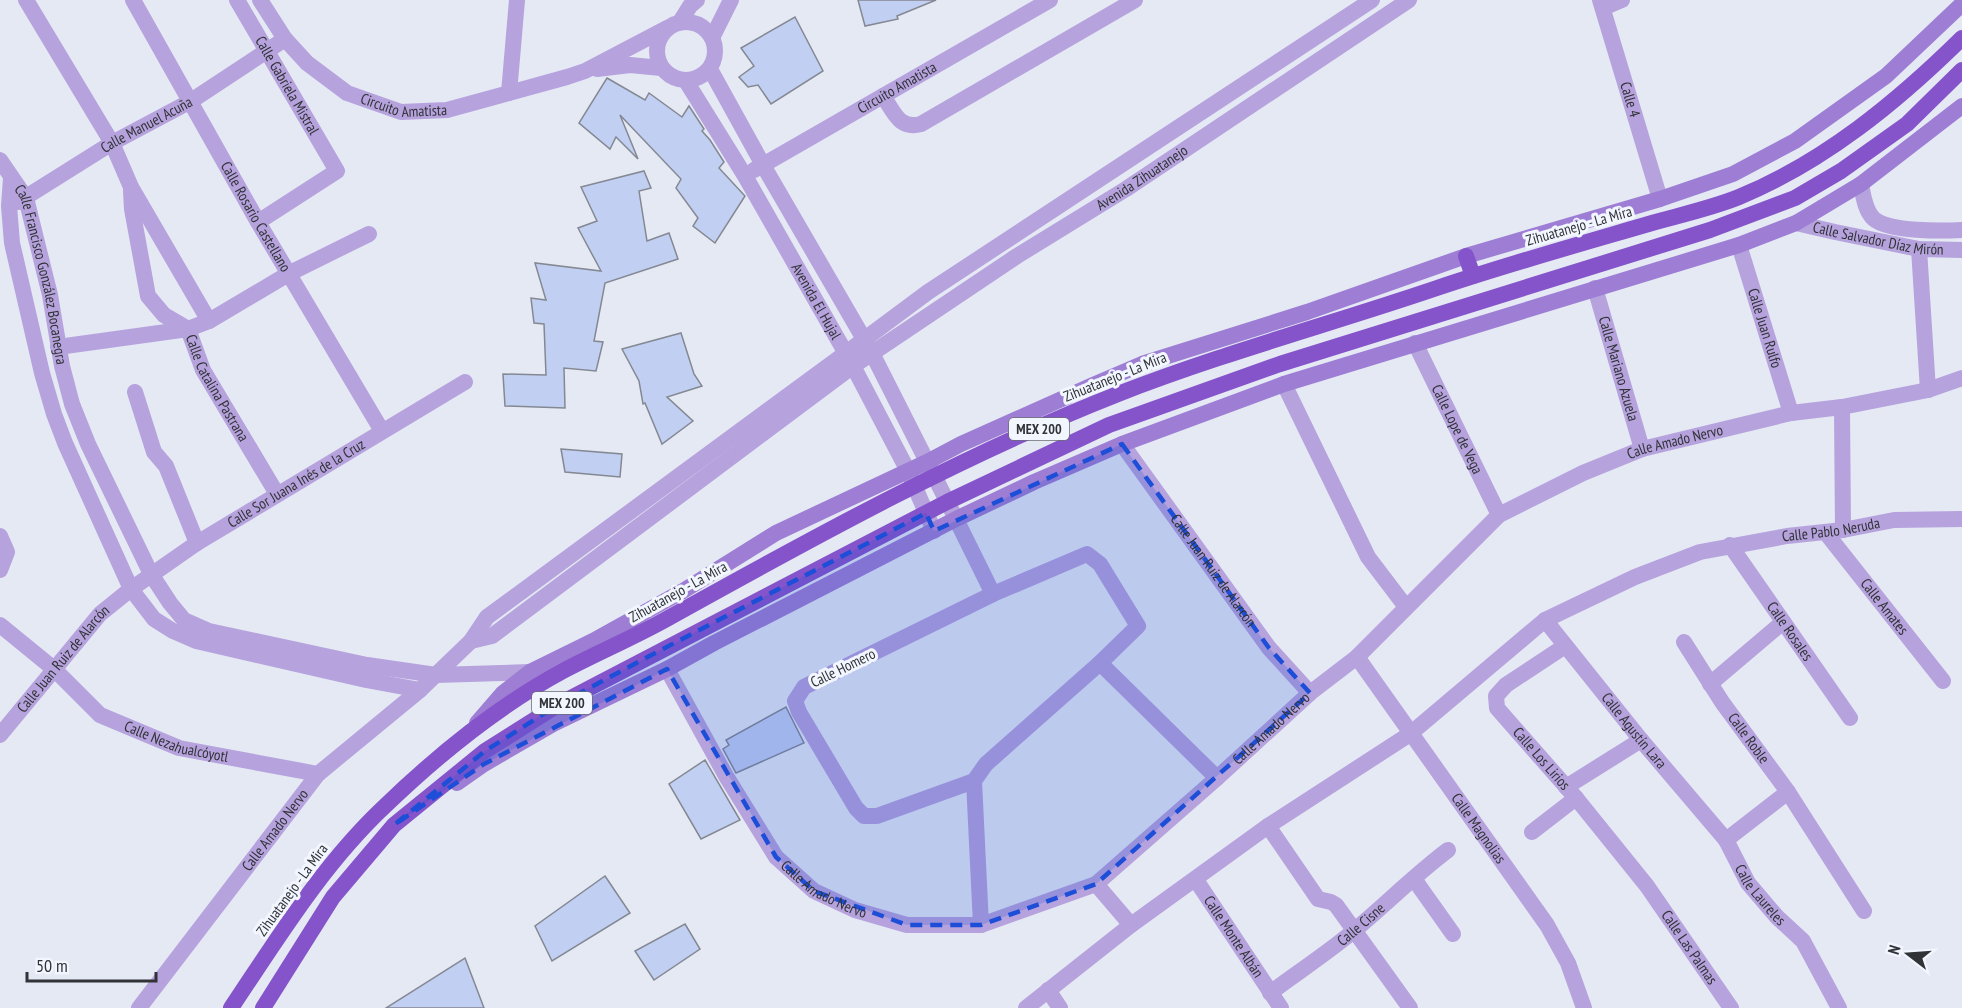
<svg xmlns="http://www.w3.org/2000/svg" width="1962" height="1008" font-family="'PT Sans Narrow',sans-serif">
  <rect width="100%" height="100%" fill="#e4e9f4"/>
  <g fill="#c1cff2" stroke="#848892" stroke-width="1.5">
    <polygon points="858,0 936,0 897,16 898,19 865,26"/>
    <polygon points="795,17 823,71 771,104 758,85 748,87 739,77 754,66 741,48"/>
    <polygon points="607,78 645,100 649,93 682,117 689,106 704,129 702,131 710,140 724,162 719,168 745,196 715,243 693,226 698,218 676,188 681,179 620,115 638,159 616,137 610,149 579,123"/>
    <polygon points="644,171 651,188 639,191 647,241 669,233 678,259 605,283 594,341 603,342 596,371 564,368 565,408 505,406 503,374 546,375 544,324 534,323 531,298 546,300 535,263 601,271 578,228 597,221 581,187"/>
    <polygon points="681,333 694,374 702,386 667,397 693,421 662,444 645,403 643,404 639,381 622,349"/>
    <polygon points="561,449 622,454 620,477 565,472"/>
    <polygon points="786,707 804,743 736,773 723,749 729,745 726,740"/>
    <polygon points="705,760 740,820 701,839 669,784"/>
    <polygon points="605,876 630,913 552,961 535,926"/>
    <polygon points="685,924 700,949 654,980 635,951"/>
    <polygon points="465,958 484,1008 386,1008"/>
  </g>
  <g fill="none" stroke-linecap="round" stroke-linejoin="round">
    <g stroke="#b6a2dd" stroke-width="16">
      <polyline points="26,0 112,143 131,187 209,321"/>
      <path id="s1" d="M133,0L258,222L382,431"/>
      <path id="s2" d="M237,0L337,171L258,222"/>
      <path id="s3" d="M260,0L285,39L307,63L347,93L401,112L447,110L567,77L585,71L667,28"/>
      <path id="s4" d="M1600,0L1660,199"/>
      <polyline points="1603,8 1622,0"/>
      <polyline points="597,69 630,65 661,68"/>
      <polyline points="509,93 517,0"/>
      <path d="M883,96C894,112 899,130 921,124L1135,0"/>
      <path id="s5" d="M0,160L26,198L50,295L62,366L72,404L88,444L151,574L170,603L184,620L209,631L367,665L436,675L530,672"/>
      <polyline points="11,178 9,206 12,243 42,373 54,414 65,443 131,589 154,619 173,631 196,641 366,680 420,690"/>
      <path id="s6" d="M131,191L132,209L148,296L164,315L188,329L203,370L277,494"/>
      <path id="s7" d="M18,202L112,143L191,101L285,39"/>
      <path id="s8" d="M1739,245L1791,413"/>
      <polyline points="1919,249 1928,390"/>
      <path id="s9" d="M1595,288L1642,449"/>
      <path id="s10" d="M1415,343L1499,515"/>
      <polyline points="58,347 188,329 209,321 290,273 369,234"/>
      <polyline points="1284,384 1368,557 1406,607"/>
      <polyline points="135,392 154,452 166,466 197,543"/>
      <polyline points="1842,407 1843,530"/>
      <path id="s11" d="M1122,444L1269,648L1310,693"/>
      <polyline points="956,519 993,594"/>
      <path id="s12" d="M1826,533L1943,681"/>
      <polyline points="0,536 7,552 0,570"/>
      <path id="s13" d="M1730,545L1850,718"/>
      <polygon points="1087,554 1100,564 1138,626 1100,663 986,764 974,781 877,816 864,816 856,808 799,712 795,701 804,687 993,594"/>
      <path id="s14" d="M1545,620L1641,740L1726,840L1748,883L1777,917L1803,941L1839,1008"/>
      <path id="s15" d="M0,625L54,669L100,715L179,748L318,774"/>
      <polyline points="471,641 492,636 853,366"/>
      <path id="s16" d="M1684,642L1722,702L1788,792L1864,911"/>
      <path id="s17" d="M1565,646L1506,685L1496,696L1497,708L1576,798L1647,886L1731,1008"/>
      <path id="s18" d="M1357,657L1547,925L1568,963L1584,1008"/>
      <polyline points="1100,663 1217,778"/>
      <path id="s19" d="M667,669L726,776L776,857L814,891L855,910L907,925H981L1096,884L1217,778L1310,693L1357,657L1499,515L1583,473L1642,449L1791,413L1842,407L1928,390L1962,378"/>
      <polyline points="1710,684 1783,622"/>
      <path id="s20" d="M0,735L100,614L131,589L197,543L465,382"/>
      <polyline points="974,781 981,925"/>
      <polyline points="1566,787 1641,740"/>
      <polyline points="1268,826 1318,899 1331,902 1336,905 1410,1008"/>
      <polyline points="1532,832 1576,798"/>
      <polyline points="1726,840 1788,792"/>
      <polyline points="1414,879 1453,934"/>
      <path id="s21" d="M1196,880L1281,1008"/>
      <polyline points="1096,884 1131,925"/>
      <polyline points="1048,990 1060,1008"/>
      <path id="s22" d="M1270,993C1298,972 1329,952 1356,929C1387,903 1416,874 1448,850"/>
      <path id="s23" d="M139,1008L318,774L420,690L471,641L487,617L846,353"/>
      <path id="s24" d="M1026,1008L1131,925L1268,826L1410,734L1545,620L1635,577L1700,552L1787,536L1843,530L1894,520L1962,519"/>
    </g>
    <g stroke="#b6a2dd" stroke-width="16">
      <circle cx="686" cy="51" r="29"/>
      <polyline points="680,22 690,6 697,0"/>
      <polyline points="713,36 731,0"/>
      <polyline points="710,69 763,165 872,353 956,519"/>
      <path id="s25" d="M686,81L745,176L853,366L908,471L934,531"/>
      <path id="s26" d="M754,170L1050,0"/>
      <path d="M1861,184C1863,195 1865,211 1874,219C1889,232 1943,231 1962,230"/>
      <path id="s27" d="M1796,223L1835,232L1919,249L1962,250"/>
      <polyline points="846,353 928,292 1372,0"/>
      <path id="s28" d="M853,366L1017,256L1126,189L1409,0"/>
    </g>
    <g stroke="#9d7ed4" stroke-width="16">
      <polyline points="477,723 503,693 530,672 593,641 683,591 776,533 927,462 961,444 1093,385 1142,364 1307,312 1466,256 1660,199 1733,174 1795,141 1886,76 1962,4"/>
      <polyline points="457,783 484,764 553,724 667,669 714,643 956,519 1034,482 1122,444 1284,384 1739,245 1796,223 1861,184 1962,106"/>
    </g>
    <g stroke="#8554ca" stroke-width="16">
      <polyline points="1466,256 1473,276"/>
      <path d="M231,1008C278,938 323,864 385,806C438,755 498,706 563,671C599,652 637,636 672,616C816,536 965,454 1118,394C1223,353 1331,324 1437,288C1508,264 1580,244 1652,223C1680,215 1712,208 1739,197C1824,162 1897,102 1962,38"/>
      <polyline points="263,1008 333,897 394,825 485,751 561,703 947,502 1109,425 1280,364 1710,230 1795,198 1841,171 1907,124 1962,70"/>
    </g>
  </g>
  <path fill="#1d4ed8" fill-opacity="0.2" stroke="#1d4ed8" stroke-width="4.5" stroke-dasharray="12 8" stroke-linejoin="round" d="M1122,444L1269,648L1310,693L1096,884L981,925H907L814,891L776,857L667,669L484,764L394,825L485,751L561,703L678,641L926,513L934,531Z"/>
  <g text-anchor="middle" stroke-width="6" stroke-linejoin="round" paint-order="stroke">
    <g fill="#f2f6ff" stroke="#6b6e73" stroke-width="1.5">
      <rect x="1009" y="418" width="60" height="22" rx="4.5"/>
      <rect x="532" y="692" width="60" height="22" rx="4.5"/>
    </g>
    <g font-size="14" font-weight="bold" fill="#313337">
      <text x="1039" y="434">MEX 200</text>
      <text x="562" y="708">MEX 200</text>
    </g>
    <g font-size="15" fill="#313337" stroke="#f2f6ff">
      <text dy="5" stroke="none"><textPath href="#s2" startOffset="99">Calle Gabriela Mistral</textPath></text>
      <text dy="5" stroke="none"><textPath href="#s26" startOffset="165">Circuito Amatista</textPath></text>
      <text dy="5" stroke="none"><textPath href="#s4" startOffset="104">Calle 4</textPath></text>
      <text dy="5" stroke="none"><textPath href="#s3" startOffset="188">Circuito Amatista</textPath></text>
      <text dy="5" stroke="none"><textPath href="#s7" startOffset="150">Calle Manuel Acuña</textPath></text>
      <text dy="5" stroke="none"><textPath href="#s28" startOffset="345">Avenida Zihuatanejo</textPath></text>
      <text dy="5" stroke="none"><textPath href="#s1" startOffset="249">Calle Rosario Castellano</textPath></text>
      <text transform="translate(1579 226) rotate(-16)" y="5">Zihuatanejo - La Mira</text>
      <text dy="5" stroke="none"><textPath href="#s27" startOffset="84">Calle Salvador Díaz Mirón</textPath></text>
      <text dy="5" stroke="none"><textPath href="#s5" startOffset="124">Calle Francisco González Bocanegra</textPath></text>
      <text dy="5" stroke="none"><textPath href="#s25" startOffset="256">Avenida El Hujal</textPath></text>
      <text dy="5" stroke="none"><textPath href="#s8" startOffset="87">Calle Juan Rulfo</textPath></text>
      <text dy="5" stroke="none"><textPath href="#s9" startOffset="84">Calle Mariano Azuela</textPath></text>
      <text transform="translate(1115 377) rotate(-22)" y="5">Zihuatanejo - La Mira</text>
      <text dy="5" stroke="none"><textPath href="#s6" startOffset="225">Calle Catalina Pastrana</textPath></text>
      <text dy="5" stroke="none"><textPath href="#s10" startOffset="96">Calle Lope de Vega</textPath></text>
      <text dy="5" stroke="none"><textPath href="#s19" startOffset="1302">Calle Amado Nervo</textPath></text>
      <text dy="5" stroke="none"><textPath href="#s20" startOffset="393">Calle Sor Juana Inés de la Cruz</textPath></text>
      <text dy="5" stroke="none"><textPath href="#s24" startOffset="951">Calle Pablo Neruda</textPath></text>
      <text dy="5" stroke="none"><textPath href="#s11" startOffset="156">Calle Juan Ruiz de Alarcón</textPath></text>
      <text transform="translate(678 592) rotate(-29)" y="5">Zihuatanejo - La Mira</text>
      <text dy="5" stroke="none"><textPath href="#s12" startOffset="94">Calle Amates</textPath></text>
      <text dy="5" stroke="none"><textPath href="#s13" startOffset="105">Calle Rosales</textPath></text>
      <text dy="5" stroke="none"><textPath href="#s20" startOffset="99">Calle Juan Ruiz de Alarcón</textPath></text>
      <text transform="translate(843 668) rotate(-26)" y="5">Calle Homero</text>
      <text dy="5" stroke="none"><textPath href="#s19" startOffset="798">Calle Amado Nervo</textPath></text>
      <text dy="5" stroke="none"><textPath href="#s14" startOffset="142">Calle Agustín Lara</textPath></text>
      <text dy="5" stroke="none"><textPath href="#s16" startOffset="116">Calle Roble</textPath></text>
      <text dy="5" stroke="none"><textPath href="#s15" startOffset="216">Calle Nezahualcóyotl</textPath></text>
      <text dy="5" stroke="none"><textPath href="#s17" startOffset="165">Calle Los Lirios</textPath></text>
      <text dy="5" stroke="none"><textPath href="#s18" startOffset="210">Calle Magnolias</textPath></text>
      <text dy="5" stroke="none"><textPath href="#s23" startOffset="224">Calle Amado Nervo</textPath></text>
      <text dy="5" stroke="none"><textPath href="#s19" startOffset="276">Calle Amado Nervo</textPath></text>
      <text transform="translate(292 890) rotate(-54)" y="5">Zihuatanejo - La Mira</text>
      <text dy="5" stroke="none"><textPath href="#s14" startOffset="350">Calle Laureles</textPath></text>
      <text dy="5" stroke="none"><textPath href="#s22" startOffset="114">Calle Cisne</textPath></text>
      <text dy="5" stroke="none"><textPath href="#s21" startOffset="68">Calle Monte Albán</textPath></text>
      <text dy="5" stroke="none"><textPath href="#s17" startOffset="405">Calle Las Palmas</textPath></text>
    </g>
  </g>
  <g transform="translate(1908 954) rotate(287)" stroke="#f2f6ff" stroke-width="4.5" paint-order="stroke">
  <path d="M0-4.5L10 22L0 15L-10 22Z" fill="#313337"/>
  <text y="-9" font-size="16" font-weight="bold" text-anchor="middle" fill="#313337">N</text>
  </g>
  <path d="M27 972v9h129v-9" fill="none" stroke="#313337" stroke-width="3"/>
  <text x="36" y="972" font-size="18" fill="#313337" stroke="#f2f6ff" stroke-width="4.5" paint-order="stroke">50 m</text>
</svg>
